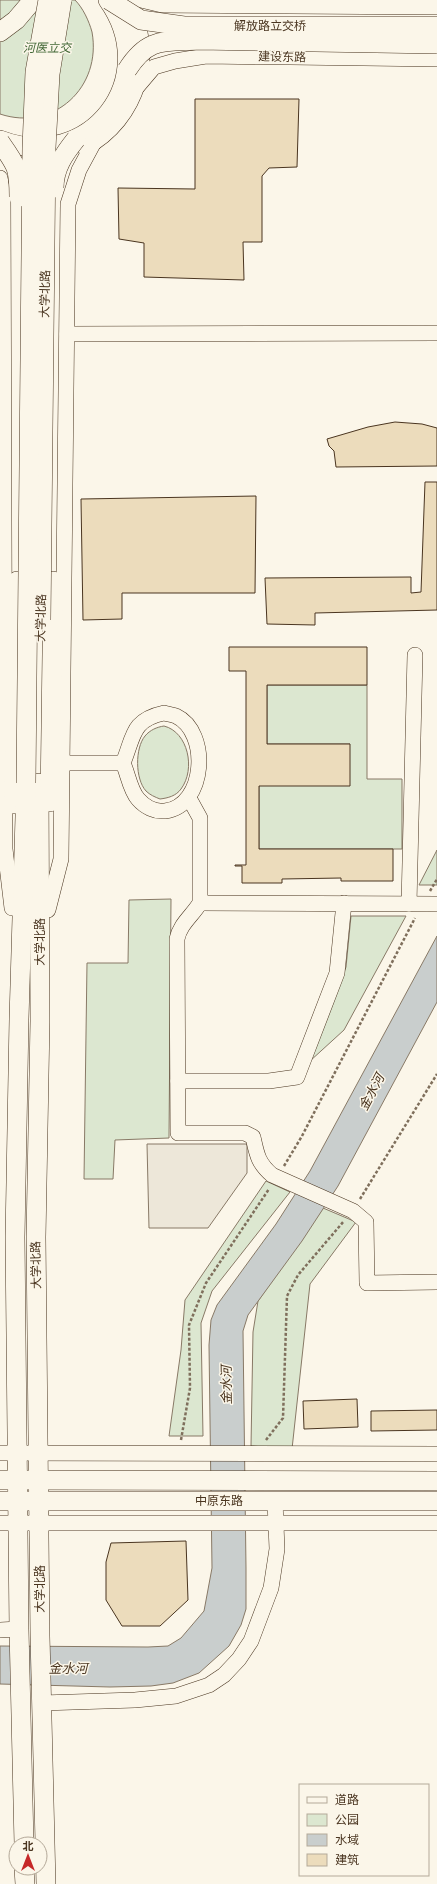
<svg xmlns="http://www.w3.org/2000/svg" width="437" height="1884" font-family="'Source Serif 4','Noto Sans SC',serif">
  <rect width="100%" height="100%" fill="#fbf6e9"/>
  <g fill="#dce7d0" stroke="#887966">
    <path d="M0,0H75C83,8 89,21 92,32C102,87 54,132 0,114Z"/>
    <polygon points="267,685 367,685 367,779 402,779 402,849 259,849 259,786 350,744 267,744"/>
    <path d="M164,726C188,732 196,769 181,789C176,796 168,798 160,799C155,797 150,795 146,791C135,779 135,748 145,736C150,730 157,727 164,726Z"/>
    <polygon points="437,850 437,885 419,885"/>
    <polygon points="171,899 169,1138 115,1140 113,1179 84,1179 87,963 128,963 129,900"/>
    <polygon points="351,916 406,916 344,1030 310,1061 346,967"/>
    <polygon points="266,1181 290,1192 212,1291 201,1323 203,1436 169,1436 181,1350 185,1300"/>
    <polygon points="323,1208 356,1222 310,1284 292,1449 251,1446 253,1332 258,1301"/>
  </g>
  <polygon fill="#ede7d9" stroke="#887966" points="147,1144 247,1144 247,1173 208,1228 149,1228"/>
  <polygon fill="#c9cecd" stroke="#887966" points="437,936 437,1002 338,1186 302,1241 248,1315 243,1331 246,1568 246,1609 241,1625 229,1646 199,1673 173,1683 151,1686 110,1687 0,1684 0,1646 148,1647 168,1646 181,1638 204,1611 212,1568 209,1345 211,1320 217,1305 276,1224 310,1171"/>
  <g fill="#ecdcbc" stroke="#4a3520">
    <polygon points="195,99 299,99 297,167 269,168 262,176 262,242 243,242 244,280 144,277 144,243 119,239 118,188 195,189"/>
    <polygon points="395,422 422,424 437,428 437,466 336,467 334,451 329,446 327,439 368,427"/>
    <polygon points="425,482 437,482 437,610 315,613 315,625 267,624 265,578 411,577 411,593 421,592"/>
    <polygon points="256,496 255,593 122,593 122,619 83,620 81,499"/>
    <polygon points="229,647 367,647 367,685 267,685 267,744 350,744 350,786 259,786 259,849 393,849 393,881 341,881 341,878 282,879 282,883 242,883 242,866 235,866 235,865 246,865 246,671 229,671"/>
    <polygon points="357,1399 358,1427 304,1429 303,1401"/>
    <polygon points="437,1410 437,1430 371,1431 371,1411"/>
    <polygon points="186,1541 188,1600 160,1626 122,1626 106,1600 106,1562 111,1543"/>
  </g>
  <g fill="none" stroke-linecap="round" stroke-linejoin="round">
    <defs>
      <g id="minor">
        <polyline points="141,0 162,5 437,7"/>
        <polyline points="137,87 154,67 175,61 206,56 437,59"/>
        <path d="M85,148C138,120 159,52 127,0"/>
        <polyline points="0,178 3,193 5,849 12,908"/>
        <polyline points="67,334 437,333"/>
        <path d="M164,713C168,714 173,715 176,716C210,732 206,806 165,811C155,812 145,807 138,799C130,790 128,774 123,763C134,737 131,720 164,713Z"/>
        <polyline points="62,763 123,763"/>
        <path d="M189,798L200,818V903C192,916 180,924 177,939L178,1133H245L253,1137C257,1155 258,1163 272,1175L353,1211L366,1222L367,1283L437,1282"/>
        <polyline points="200,903 437,904"/>
        <polyline points="409,904 415,655"/>
        <polyline points="48,910 61,859 68,204 79,170 93,144"/>
        <polyline points="178,1081 269,1081 297,1077 337,973 344,903"/>
        <polyline points="0,1453 437,1454"/>
        <polyline points="0,1523 437,1523"/>
        <polyline points="0,1630 19,1629"/>
        <polyline points="42,1703 135,1700 176,1696 209,1685 224,1675 239,1659 251,1641 271,1588 277,1549 275,1501"/>
      </g>
      <g id="major">
        <polyline points="0,32 16,20 33,0"/>
        <path d="M0,140C90,174 164,79 108,0"/>
        <polyline points="39,783 40,1021 36,1237 40,1636 46,1884"/>
        <polyline points="50,802 53,581"/>
        <polyline points="14,804 17,581"/>
        <polyline points="0,1480 437,1481"/>
        <polyline points="0,1501 437,1501"/>
        <polyline points="24,1844 19,1629 15,1237 19,1019 26,783"/>
        <polyline points="24,1868 25,1884"/>
      </g>
    </defs>
    <use href="#minor" stroke="#4a3520" stroke-width="16"/>
    <use href="#major" stroke="#4a3520" stroke-width="20"/>
    <g stroke="#7f6f5c" stroke-width="2.5" stroke-dasharray="3 2" stroke-linecap="butt">
      <polyline points="430,891 437,879"/>
      <polyline points="284,1166 302,1136 415,918"/>
      <polyline points="360,1199 437,1074"/>
      <polyline points="181,1440 190,1388 189,1325 206,1283 269,1189"/>
      <polyline points="266,1440 283,1418 287,1296 298,1275 344,1221"/>
    </g>
    <use href="#minor" stroke="#fbf6e9" stroke-width="15"/>
    <use href="#major" stroke="#fbf6e9" stroke-width="19"/>
    <defs>
      <g id="major-bridge">
        <polyline points="109,0 141,20 184,26 437,26"/>
        <path d="M127,70C148,37 163,42 199,40L437,44"/>
        <path d="M0,142C17,166 19,168 19,197"/>
        <path d="M54,188C54,168 64,154 76,139"/>
        <polyline points="41,620 46,148 50,74 62,0"/>
        <polyline points="26,783 32,148 35,72 48,0"/>
      </g>
    </defs>
    <use href="#major-bridge" stroke="#4a3520" stroke-width="20" stroke-linecap="butt"/>
    <use href="#major-bridge" stroke="#fbf6e9" stroke-width="19"/>
  </g>
  <g text-anchor="middle" stroke-width="3" stroke-linejoin="round" paint-order="stroke">
    <g font-size="12" fill="#4a3520" stroke="#fbf6e9">
      <text x="270" y="30">解放路立交桥</text>
      <text transform="translate(282 57) rotate(1)" y="4">建设东路</text>
      <text transform="translate(45 294) rotate(-89)" y="4">大学北路</text>
      <text transform="translate(41 618) rotate(-89)" y="4">大学北路</text>
      <text transform="translate(40 942) rotate(-90)" y="4">大学北路</text>
      <text transform="translate(36 1265) rotate(-91)" y="4">大学北路</text>
      <text x="219" y="1505">中原东路</text>
      <text transform="translate(40 1589) rotate(-90)" y="4">大学北路</text>
    </g>
    <g font-size="12" font-style="italic" fill="#436837" stroke="#fbf6e9">
      <text x="47" y="52">河医立交</text>
    </g>
    <g font-size="13" font-style="italic" fill="#4a3520" stroke="#fbf6e9">
      <text transform="translate(371 1092) rotate(-62)" y="5">金水河</text>
      <text transform="translate(226 1385) rotate(-91)" y="5">金水河</text>
      <text x="68" y="1673">金水河</text>
    </g>
  </g>
  <rect x="299" y="1784" width="130" height="92" fill="#fbf6e9" stroke="#b4a999"/>
  <rect x="307" y="1797" width="20" height="6" fill="#fbf6e9" stroke="#b4a999"/>
  <text x="335" y="1804" font-size="12" fill="#4a3520">道路</text>
  <rect x="307" y="1814" width="20" height="12" fill="#dce7d0" stroke="#b4a999"/>
  <text x="335" y="1824" font-size="12" fill="#4a3520">公园</text>
  <rect x="307" y="1834" width="20" height="12" fill="#c9cecd" stroke="#b4a999"/>
  <text x="335" y="1844" font-size="12" fill="#4a3520">水域</text>
  <rect x="307" y="1854" width="20" height="12" fill="#ecdcbc" stroke="#b4a999"/>
  <text x="335" y="1864" font-size="12" fill="#4a3520">建筑</text>
  <g transform="translate(28 1856)"><circle r="19" fill="#fbf6e9" stroke="#b4a999"/>
  <path d="M0-3L7 15L0 10L-7 15Z" fill="#c62828"/>
  <text y="-6" font-size="11" font-weight="bold" text-anchor="middle" fill="#4a3520">北</text>
  </g>
</svg>
